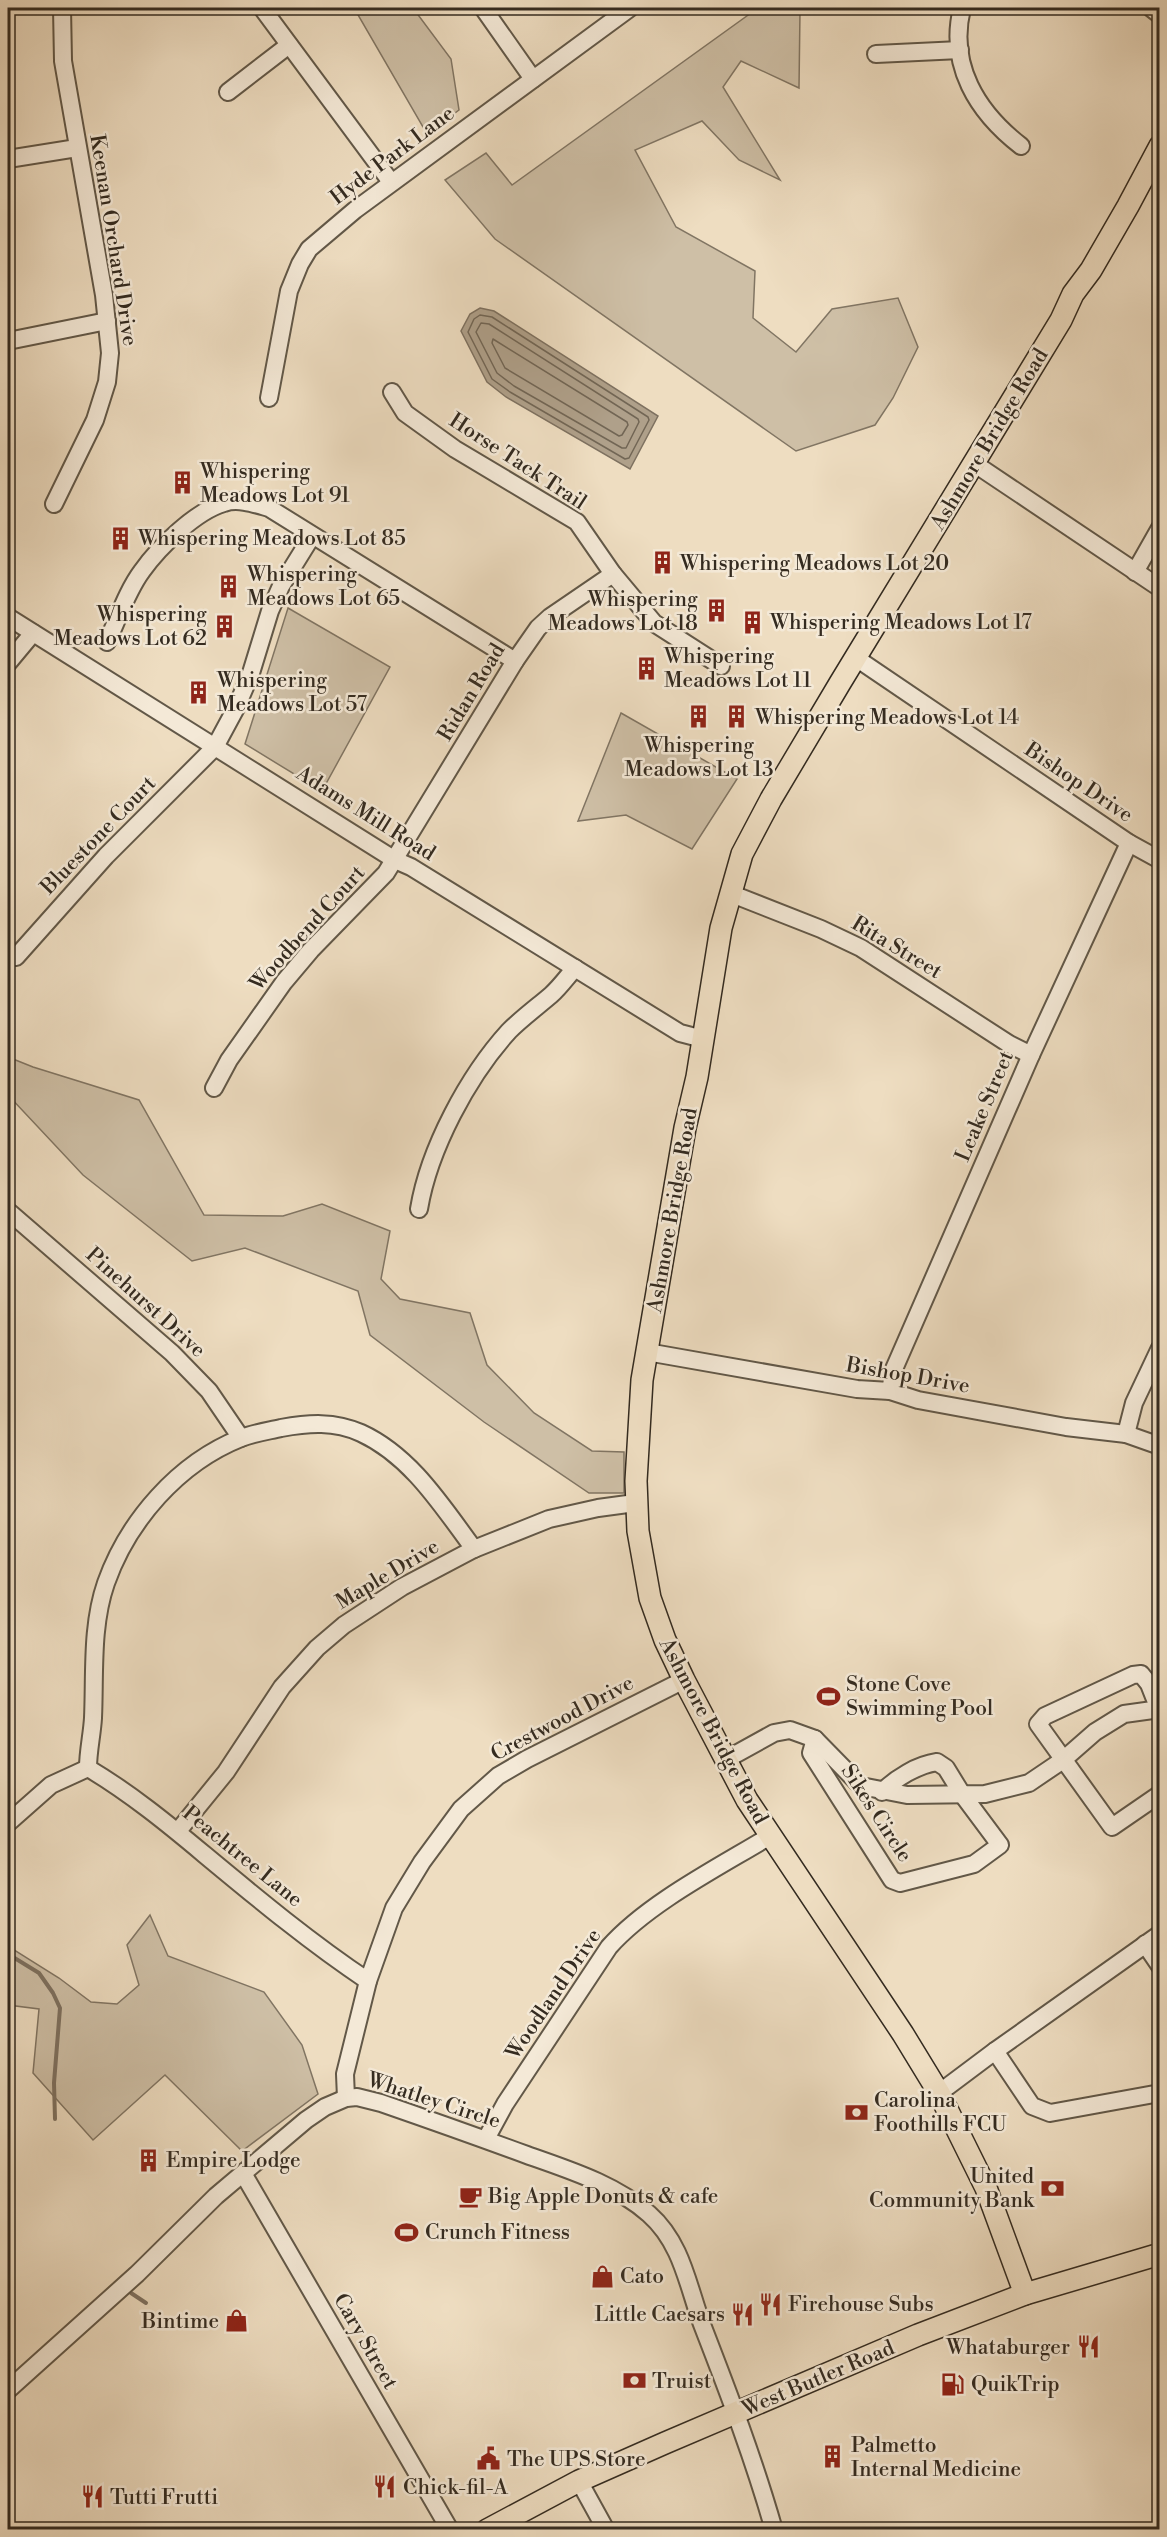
<svg xmlns="http://www.w3.org/2000/svg" width="1167" height="2537" font-family="'Libre Bodoni',serif">
  <rect width="100%" height="100%" fill="#eeddc1"/>
  <filter id="stains"><feTurbulence type="fractalNoise" baseFrequency=".00333" numOctaves="4"/><feColorMatrix values="0 0 0 0 .2 0 0 0 0 .09 0 0 0 0 .02 0 0 0 .5 -.17"/></filter>
  <radialGradient id="worn" r=".72"><stop offset=".6" stop-color="#630" stop-opacity="0"/><stop offset="1" stop-color="#630" stop-opacity=".3"/></radialGradient>
  <g fill="#cebfa6" stroke="#817563" stroke-width="1.5">
    <polygon points="354,8 413,8 451,59 459,110 427,134"/>
    <polygon points="758,8 806,8 800,11 799,88 741,61 723,87 780,180 739,160 702,121 635,150 676,227 755,271 753,318 796,352 832,309 898,298 918,347 893,398 875,425 796,451 495,239 445,180 486,153 512,185"/>
    <polygon points="288,608 390,667 322,791 245,744"/>
    <polygon points="621,713 737,779 692,849 626,815 578,821"/>
    <polygon points="8,1057 33,1067 139,1100 204,1215 283,1216 322,1204 390,1231 381,1279 400,1299 470,1313 487,1365 534,1413 592,1451 624,1452 624,1493 589,1493 484,1422 370,1335 358,1291 245,1248 192,1261 83,1175 8,1095"/>
    <polygon points="150,1915 168,1956 264,1992 302,2045 318,2094 242,2151 165,2075 93,2140 33,2073 39,2009 8,2005 8,1946 59,1978 91,2002 117,2004 139,1985 127,1945"/>
  </g>
  <g fill="#afa08a" stroke="#7e7160" stroke-width="1.5">
    <polygon points="480,308 494,311 658,416 630,469 506,397 487,382 461,331 470,314"/>
    <polygon points="1005,2523 1025,2526 1024,2529 916,2529"/>
  </g>
  <g fill="none" stroke-linecap="round" stroke-linejoin="round">
    <g stroke="#726655" stroke-width="1.5">
      <polygon points="480,315 492,317 648,417 649,420 629,458 625,459 510,392 492,379 468,332 474,319"/>
      <polygon points="481,323 489,324 638,419 639,422 626,448 622,448 514,386 497,373 476,332"/>
      <polygon points="493,339 627,422 628,425 622,435 619,436 505,368 492,343"/>
    </g>
    <g stroke="#7e7160" stroke-width="4">
      <polyline points="8,1954 39,1973 53,1993 60,2008 54,2083 55,2119"/>
      <polyline points="131,2293 146,2303"/>
    </g>
    <defs>
      <g id="minor">
        <polyline points="262,8 391,182"/>
        <polyline points="483,8 533,79"/>
        <path d="M962,8C948,65 977,112 1021,146"/>
        <polyline points="1151,8 1160,15"/>
        <polyline points="876,54 960,50"/>
        <polyline points="228,92 289,45"/>
        <polyline points="8,159 77,148"/>
        <polyline points="8,341 107,321"/>
        <polyline points="392,392 405,413 455,449 577,522 613,574 654,623 721,666"/>
        <polyline points="269,398 289,291 300,264 309,249 355,210 630,8"/>
        <polyline points="975,464 1160,588"/>
        <polyline points="54,504 95,420 107,382 110,353 104,295 63,61 62,8"/>
        <polyline points="1135,572 1160,528"/>
        <polyline points="8,617 395,860 411,867 680,1033 703,1039"/>
        <path d="M107,642C118,619 127,591 142,571C159,547 196,511 224,503C238,498 255,504 269,508L515,661"/>
        <polyline points="856,658 1129,843 1160,860"/>
        <polyline points="8,663 33,633"/>
        <polyline points="732,894 821,929 861,948 1009,1044 1031,1055"/>
        <polyline points="16,957 106,856 215,747 236,708 251,673 270,611 281,586 312,536"/>
        <polyline points="214,1088 229,1060 284,982 311,950 386,873 515,661 538,628 550,617 613,574"/>
        <path d="M419,1209C429,1149 468,1076 509,1031C522,1018 537,1007 551,995C560,987 567,977 575,968"/>
        <polyline points="8,1211 172,1353 209,1391 241,1438"/>
        <polyline points="647,1352 857,1389 890,1391 918,1400 1066,1427 1126,1434 1160,1446"/>
        <polyline points="890,1391 894,1369 1031,1055 1129,843"/>
        <polyline points="1126,1434 1134,1403 1160,1348"/>
        <polyline points="1160,1712 1149,1684 1141,1674 1133,1675 1045,1716 1038,1724 1112,1827 1160,1794"/>
        <path d="M815,1739L811,1753L892,1880L900,1883L974,1864L1000,1845L962,1794L946,1768L937,1762C917,1765 896,1778 882,1792"/>
        <polyline points="727,1759 774,1733 790,1730 815,1739 861,1786 907,1795 985,1794 1029,1783 1063,1760 1095,1732 1124,1714 1160,1709"/>
        <path d="M88,1768C88,1751 92,1735 93,1718C95,1674 91,1626 106,1583C128,1521 178,1463 241,1438C254,1433 268,1431 281,1428C309,1423 334,1421 361,1433C411,1456 442,1506 474,1549"/>
        <path d="M88,1768C130,1793 168,1824 205,1855C258,1899 311,1943 368,1981"/>
        <polyline points="8,1823 51,1785 88,1768"/>
        <polyline points="178,1831 226,1772 282,1687 317,1648 344,1625 402,1587 474,1549 549,1519 598,1508 635,1503"/>
        <polyline points="1145,1944 1160,1966"/>
        <polyline points="995,2051 1032,2106 1050,2113 1160,2093"/>
        <polyline points="939,2093 995,2051 1160,1934"/>
        <polyline points="346,2098 345,2074 368,1981 394,1908 422,1862 461,1809 498,1776 527,1759 684,1680"/>
        <path d="M486,2139L505,2104L609,1947C648,1903 719,1867 770,1836"/>
        <polyline points="244,2175 450,2530"/>
        <path d="M8,2390L137,2274L216,2196L306,2120L325,2107L346,2098L357,2097L381,2103C430,2120 478,2137 527,2155C569,2170 615,2184 649,2214C683,2244 688,2288 703,2327C729,2394 754,2460 774,2530"/>
        <polyline points="579,2481 606,2530"/>
      </g>
      <g id="major">
        <polyline points="1025,2294 986,2188 939,2093 903,2034 747,1800 684,1680 665,1640 650,1598 638,1531 636,1481 642,1380 685,1128 697,1077 721,928 742,854 771,799 840,683 1061,320 1073,294 1091,270 1128,206 1160,146"/>
        <polyline points="487,2530 579,2481 665,2443 918,2335 1025,2294 1160,2254"/>
      </g>
    </defs>
    <use href="#minor" stroke="#625848" stroke-width="20"/>
    <use href="#major" stroke="#342b20" stroke-width="24"/>
    <use href="#minor" stroke="#f4e9d7" stroke-width="16"/>
    <use href="#major" stroke="#eeddc1" stroke-width="21"/>
  </g>
  <defs>
    <symbol id="building-bare" viewBox="-9 -9 18 18"><path d="M-4-6H4V6H1V3H-1V6H-4ZM-2.5-4.3h1.7v1.8h-1.7ZM.8-4.3h1.7v1.8H.8ZM-2.5-1h1.7V.8h-1.7ZM.8-1h1.7V.8H.8Z" fill="#8f2418" stroke="#f4e9d7" stroke-width="2.5" paint-order="stroke"/></symbol>
    <symbol id="stadium-bare" viewBox="-9 -9 18 18"><path d="M0-5a6.5 5 0 1 0 0 10a6.5 5 0 1 0 0-10ZM-3.5-1.8h7v3.6h-7Z" fill="#8f2418" stroke="#f4e9d7" stroke-width="2.5" paint-order="stroke"/></symbol>
    <symbol id="bank-bare" viewBox="-9 -9 18 18"><path d="M-6-4H6V4H-6ZM0-2.3a2.3 2.3 0 1 0 0 4.6a2.3 2.3 0 1 0 0-4.6Z" fill="#8f2418" stroke="#f4e9d7" stroke-width="2.5" paint-order="stroke"/></symbol>
    <symbol id="cafe-bare" viewBox="-9 -9 18 18"><path d="M-5.5-4.5H6V0H3Q3 3.5 0 3.5H-2.5Q-5.5 3.5-5.5 0ZM3-3.2v2h1.7v-2ZM-6 4.5H4V6H-6Z" fill="#8f2418" stroke="#f4e9d7" stroke-width="2.5" paint-order="stroke"/></symbol>
    <symbol id="shop-bare" viewBox="-9 -9 18 18"><path d="M-5-2.5h2.3a2.7 3.5 0 0 1 5.4 0H5L5.5 6h-11ZM-1.5-2.5h3a1.5 2.3 0 0 0-3 0Z" fill="#8f2418" stroke="#f4e9d7" stroke-width="2.5" paint-order="stroke"/></symbol>
    <symbol id="restaurant-bare" viewBox="-9 -9 18 18"><path d="M-5-6h1v4h1v-4h1v4h1v-4h1v5L-1.5 .5V6h-2V.5L-5-1ZM5-6V6H3V1.5H1.5Q1.5-4 5-6Z" fill="#8f2418" stroke="#f4e9d7" stroke-width="2.5" paint-order="stroke"/></symbol>
    <symbol id="fuel-bare" viewBox="-9 -9 18 18"><path d="M-5.5-6h7V0h2V4h1.3V-2.5L3-4.5l.8-.8L6-3V5H2.5V1h-1V6h-7ZM-4.2-4.7v3.2H.2V-4.7Z" fill="#8f2418" stroke="#f4e9d7" stroke-width="2.5" paint-order="stroke"/></symbol>
    <symbol id="civic-bare" viewBox="-9 -9 18 18"><path d="M-.6-6.5H3V-4.5H.6V-3L4-1V1h2V6H-6V1h2V-1L-.6-3ZM-1.2 2.5V6h2.4V2.5Z" fill="#8f2418" stroke="#f4e9d7" stroke-width="2.5" paint-order="stroke"/></symbol>
  </defs>
  <g fill-rule="evenodd">
    <use href="#building-bare" x="166" y="466" width="33" height="33"/>
    <use href="#building-bare" x="104" y="522" width="33" height="33"/>
    <use href="#building-bare" x="646" y="546" width="33" height="33"/>
    <use href="#building-bare" x="212" y="570" width="33" height="33"/>
    <use href="#building-bare" x="700" y="594" width="33" height="33"/>
    <use href="#building-bare" x="736" y="606" width="33" height="33"/>
    <use href="#building-bare" x="208" y="610" width="33" height="33"/>
    <use href="#building-bare" x="630" y="652" width="33" height="33"/>
    <use href="#building-bare" x="182" y="676" width="33" height="33"/>
    <use href="#building-bare" x="682" y="700" width="33" height="33"/>
    <use href="#building-bare" x="720" y="700" width="33" height="33"/>
    <use href="#stadium-bare" x="812" y="1680" width="33" height="33"/>
    <use href="#bank-bare" x="840" y="2096" width="33" height="33"/>
    <use href="#building-bare" x="132" y="2144" width="33" height="33"/>
    <use href="#bank-bare" x="1036" y="2172" width="33" height="33"/>
    <use href="#cafe-bare" x="454" y="2180" width="33" height="33"/>
    <use href="#stadium-bare" x="390" y="2216" width="33" height="33"/>
    <use href="#shop-bare" x="586" y="2260" width="33" height="33"/>
    <use href="#restaurant-bare" x="754" y="2288" width="33" height="33"/>
    <use href="#restaurant-bare" x="726" y="2298" width="33" height="33"/>
    <use href="#shop-bare" x="220" y="2304" width="33" height="33"/>
    <use href="#restaurant-bare" x="1072" y="2330" width="33" height="33"/>
    <use href="#bank-bare" x="618" y="2364" width="33" height="33"/>
    <use href="#fuel-bare" x="936" y="2368" width="33" height="33"/>
    <use href="#building-bare" x="816" y="2440" width="33" height="33"/>
    <use href="#civic-bare" x="472" y="2442" width="33" height="33"/>
    <use href="#restaurant-bare" x="368" y="2470" width="33" height="33"/>
    <use href="#restaurant-bare" x="76" y="2480" width="33" height="33"/>
  </g>
  <g text-anchor="middle" stroke-width="5" stroke-linejoin="round" paint-order="stroke">
    <g font-size="21" fill="#342b20" stroke="#f4e9d7">
      <text transform="translate(392 155) rotate(-37)" y="7">Hyde Park Lane</text>
      <text transform="translate(114 240) rotate(81)" y="7">Keenan Orchard Drive</text>
      <text transform="translate(989 439) rotate(-59)" y="7">Ashmore Bridge Road</text>
      <text transform="translate(518 461) rotate(33)" y="7">Horse Tack Trail</text>
      <text transform="translate(471 692) rotate(-59)" y="7">Ridan Road</text>
      <text transform="translate(1079 782) rotate(34)" y="7">Bishop Drive</text>
      <text transform="translate(366 813) rotate(32)" y="7">Adams Mill Road</text>
      <text transform="translate(98 835) rotate(-46)" y="7">Bluestone Court</text>
      <text transform="translate(307 928) rotate(-48)" y="7">Woodbend Court</text>
      <text transform="translate(897 947) rotate(31)" y="7">Rita Street</text>
      <text transform="translate(984 1106) rotate(-67)" y="7">Leake Street</text>
      <text transform="translate(672 1210) rotate(-80)" y="7">Ashmore Bridge Road</text>
      <text transform="translate(146 1302) rotate(42)" y="7">Pinehurst Drive</text>
      <text transform="translate(908 1375) rotate(10)" y="7">Bishop Drive</text>
      <text transform="translate(387 1574) rotate(-31)" y="7">Maple Drive</text>
      <text transform="translate(562 1718) rotate(-28)" y="7">Crestwood Drive</text>
      <text transform="translate(714 1731) rotate(62)" y="7">Ashmore Bridge Road</text>
      <text transform="translate(877 1813) rotate(57)" y="7">Sikes Circle</text>
      <text transform="translate(243 1856) rotate(39)" y="7">Peachtree Lane</text>
      <text transform="translate(553 1994) rotate(-56)" y="7">Woodland Drive</text>
      <text transform="translate(434 2100) rotate(18)" y="7">Whatley Circle</text>
      <text transform="translate(366 2341) rotate(60)" y="7">Cary Street</text>
      <text transform="translate(818 2378) rotate(-23)" y="7">West Butler Road</text>
    </g>
    <g font-size="21" fill="#342b20" stroke="#f4e9d7" text-anchor="start">
      <text x="200" y="478">Whispering<tspan x="200" dy="24">Meadows Lot 91</tspan></text>
      <text x="138" y="545">Whispering Meadows Lot 85</text>
      <text x="680" y="570">Whispering Meadows Lot 20</text>
      <text x="247" y="581">Whispering<tspan x="247" dy="24">Meadows Lot 65</tspan></text>
      <text x="698" y="606" text-anchor="end">Whispering<tspan x="698" dy="24">Meadows Lot 18</tspan></text>
      <text x="207" y="621" text-anchor="end">Whispering<tspan x="207" dy="24">Meadows Lot 62</tspan></text>
      <text x="770" y="629">Whispering Meadows Lot 17</text>
      <text x="664" y="663">Whispering<tspan x="664" dy="24">Meadows Lot 11</tspan></text>
      <text x="217" y="687">Whispering<tspan x="217" dy="24">Meadows Lot 57</tspan></text>
      <text x="755" y="724">Whispering Meadows Lot 14</text>
      <text x="699" y="752" text-anchor="middle">Whispering<tspan x="699" dy="24">Meadows Lot 13</tspan></text>
      <text x="846" y="1691">Stone Cove<tspan x="846" dy="24">Swimming Pool</tspan></text>
      <text x="874" y="2107">Carolina<tspan x="874" dy="24">Foothills FCU</tspan></text>
      <text x="166" y="2167">Empire Lodge</text>
      <text x="1034" y="2183" text-anchor="end">United<tspan x="1034" dy="24">Community Bank</tspan></text>
      <text x="488" y="2203">Big Apple Donuts &amp; cafe</text>
      <text x="425" y="2239">Crunch Fitness</text>
      <text x="620" y="2283">Cato</text>
      <text x="788" y="2311">Firehouse Subs</text>
      <text x="725" y="2321" text-anchor="end">Little Caesars</text>
      <text x="219" y="2328" text-anchor="end">Bintime</text>
      <text x="1070" y="2354" text-anchor="end">Whataburger</text>
      <text x="652" y="2388">Truist</text>
      <text x="971" y="2391">QuikTrip</text>
      <text x="851" y="2452">Palmetto<tspan x="851" dy="24">Internal Medicine</tspan></text>
      <text x="507" y="2466">The UPS Store</text>
      <text x="403" y="2494">Chick-fil-A</text>
      <text x="110" y="2504">Tutti Frutti</text>
    </g>
  </g>
  <rect width="1167" height="2537" fill="none" stroke="#eeddc1" stroke-width="30"/>
  <rect x="9" y="9" width="1149" height="2519" fill="none" stroke="#342b20" stroke-width="3"/>
  <rect x="15" y="15" width="1137" height="2507" fill="none" stroke="#342b20" stroke-width="1.5"/>
  <rect width="100%" height="100%" filter="url(#stains)"/>
  <rect width="100%" height="100%" fill="url(#worn)"/>
</svg>
